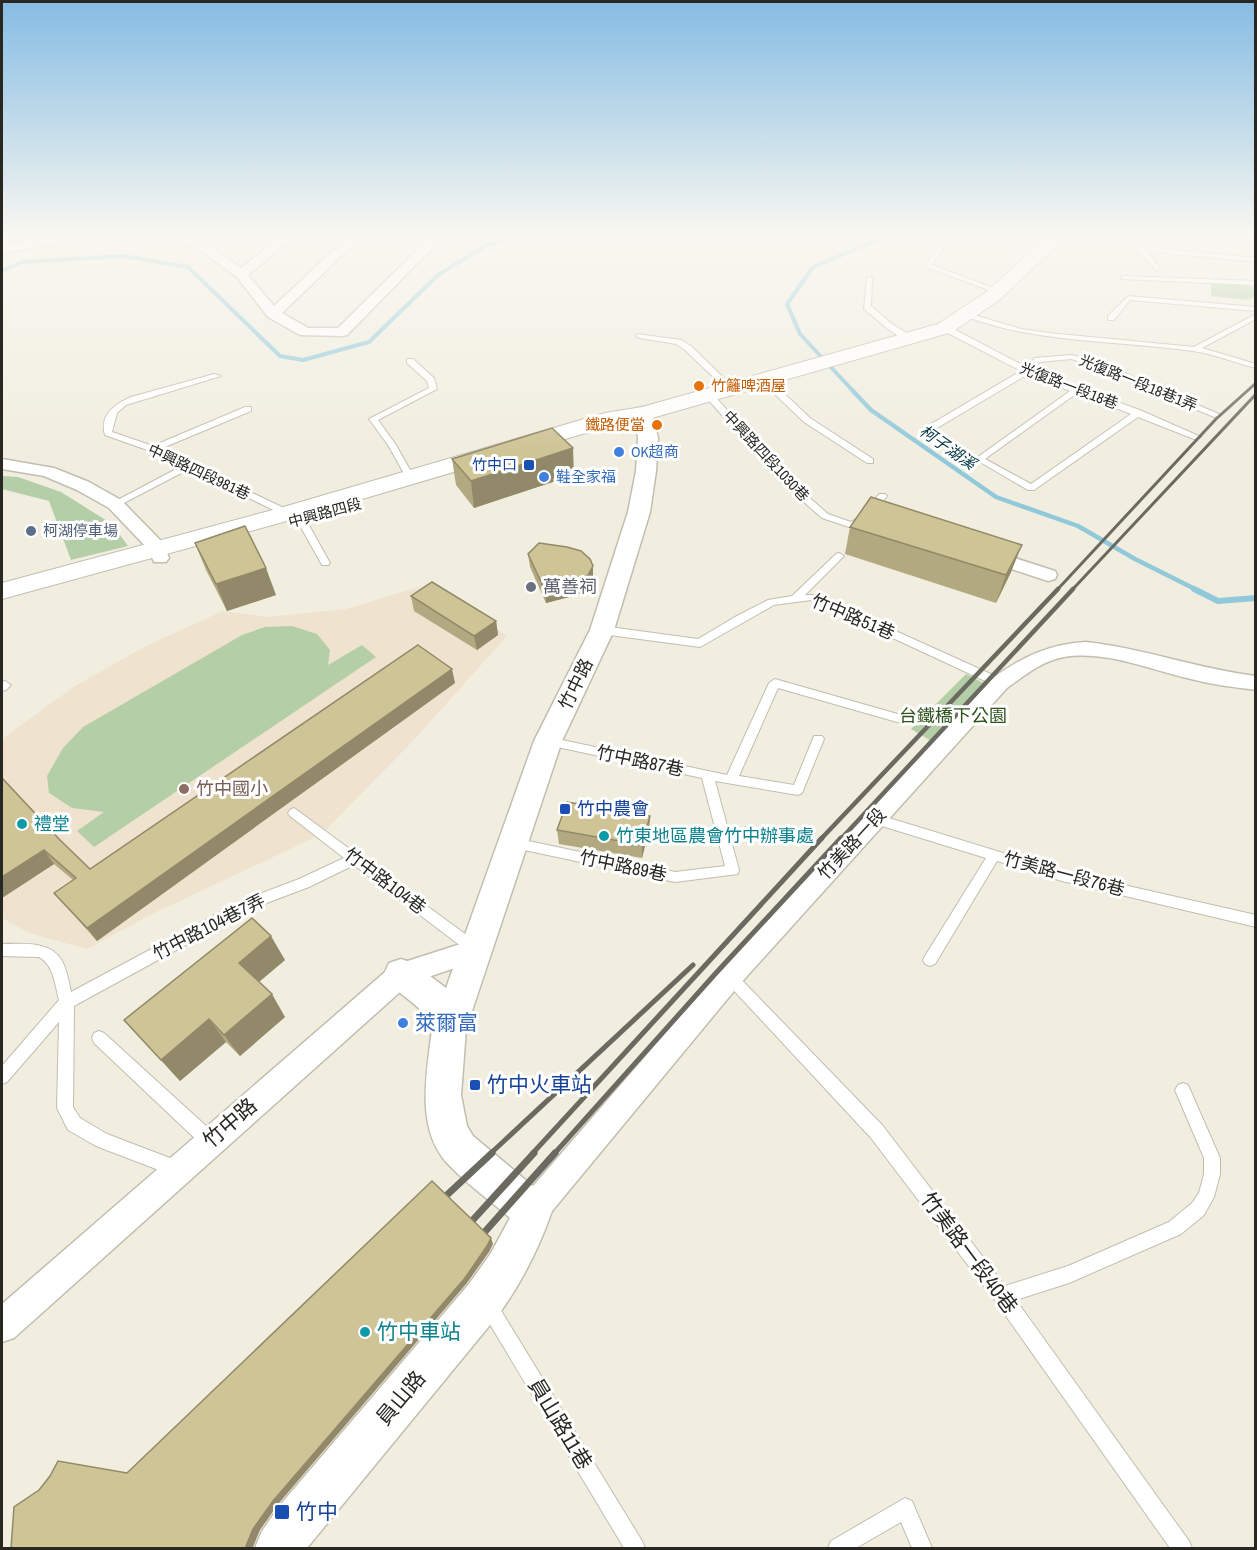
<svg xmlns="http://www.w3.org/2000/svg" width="1257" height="1550" font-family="'Archivo Narrow','Noto Sans TC',sans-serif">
  <rect width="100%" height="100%" fill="#f1eee0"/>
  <polygon fill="#efe2ce" points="429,584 507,636 411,743 322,834 148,916 87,949 29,933 2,918 2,739 75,686 146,646 223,611 267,617 346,609"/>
  <g fill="#b4cfa8">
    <polygon points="1211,282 1255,287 1255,297 1247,300 1211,296"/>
    <polygon points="2,476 18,477 61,492 112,524 128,546 71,560 49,501 2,489"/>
    <polygon points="292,626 317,634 330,650 328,665 362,645 376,657 94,847 77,831 104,812 72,808 49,793 47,776 63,748 83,727 242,635 265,627"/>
    <polygon points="966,674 1003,693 948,751 911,729"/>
  </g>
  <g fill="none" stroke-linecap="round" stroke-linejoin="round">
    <g stroke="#91c9db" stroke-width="4">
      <polyline points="2,271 22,262 123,256 188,267 280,356 303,360 369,342 438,275 488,244 528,234"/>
      <polyline points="854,392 800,334 787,304 813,267 886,236 881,234"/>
    </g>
    <polyline stroke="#91c9db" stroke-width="4.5" points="853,391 871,410 996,497 1078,526 1135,559 1197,590"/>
    <polyline stroke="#91c9db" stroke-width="6" points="1194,589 1218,601 1256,598"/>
    <defs>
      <g id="service">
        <polygon points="1140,234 1147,234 1139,244 1144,247 1256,258 1256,262 1147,251 1160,269 1157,271 1132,244"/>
        <polygon points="944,239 949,240 932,265 1001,291 1001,293 997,293 926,267 925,266"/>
        <polygon points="1123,276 1256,281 1256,285 1121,279 1121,277"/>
        <path d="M867,277L872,278L871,306L892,324L913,337V341C898,341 876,318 864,309Z"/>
        <polygon points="1128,296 1256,307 1256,311 1130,300 1114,320 1108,320 1108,316"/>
        <path d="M967,313L1021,329L1049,333L1194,347L1256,314V319L1202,348L1256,364V368C1235,363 1215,354 1193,351C1117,340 1041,344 967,317Z"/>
        <path d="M942,326H948L1026,367L1035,358L1071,355L1099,362L1221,415L1214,417L1093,366L1071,359L1040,362L1032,370L1142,411L1201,437L1194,439L1138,417L1034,490H1028L975,459L1070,391L1028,374L932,431H926V427L1021,371L942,330ZM1077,393L1131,414L1031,484L985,459Z"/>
        <polygon points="637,334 681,340 691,346 734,388 727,390 685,350 676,344 640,338 636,336"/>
        <polygon points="407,359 413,359 434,378 437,389 378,420 396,445 414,477 410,480 406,477 388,445 369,419 429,388 427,381 407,363"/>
        <path d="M214,374L221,376L126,405L117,413L112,432L153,446L245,407H251V411L160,449L305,518L330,563L328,565H322L298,522L189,469L118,506H112L110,504L182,466L150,451L105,435C99,415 115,404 131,397Z"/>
        <polygon points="760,376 766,376 810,418 873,459 873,463 867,463 804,422 760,380"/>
        <polygon points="705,392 711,392 786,477 828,514 851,522 864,515 879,494 885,494 887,496 870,519 855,527 849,527 822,518 780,481 705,396"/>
        <polygon points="839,553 844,556 805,595 816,595 1004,680 1006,683 1004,686 996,686 811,600 774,605 700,647 602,634 597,630 602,626 698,639 735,617 768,600 792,596 836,554"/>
        <polygon points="775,679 908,717 910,720 904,724 778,688 739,776 794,785 814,736 822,736 824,739 802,793 798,795 715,781 739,870 738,874 675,882 510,847 508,843 510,839 514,838 675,872 725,866 702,778 548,745 542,741 548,737 727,775 769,683"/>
        <polygon points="5,681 11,685 6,690 2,691 2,682"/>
        <path d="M294,808L480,945L482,949L480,953L475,955L470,953L354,865L309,887L251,909L74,1006L73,1107L80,1118L107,1134L183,1163L185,1169L183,1175L177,1177L96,1146L68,1130L57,1108L59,1022L7,1082L2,1084V1066L59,1000C55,985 54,965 39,957L2,956V944C21,944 51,940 62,961C67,970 69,982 71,992L241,901L299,879L344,858L290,816L288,813L290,810Z"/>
        <polygon points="876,814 1062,871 1256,915 1256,927 1062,881 997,861 935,964 930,966 925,964 923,960 925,956 986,858 872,823 870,819 872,815"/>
        <polygon points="730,971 735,973 883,1126 1005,1286 1068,1266 1169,1222 1192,1203 1199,1193 1204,1174 1204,1158 1175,1090 1178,1085 1183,1083 1188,1085 1220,1158 1220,1174 1214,1197 1204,1215 1181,1234 1069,1283 1016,1300 1189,1541 1192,1548 1170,1548 996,1302 871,1138 725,981 723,977 725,973"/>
        <polygon points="99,1031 104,1033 216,1135 218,1141 216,1147 210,1149 204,1147 94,1043 92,1038 94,1033"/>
        <polygon points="488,1296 494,1299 642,1541 645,1548 624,1548 482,1311 479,1305 482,1299"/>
        <polygon points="905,1498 912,1501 932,1548 912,1548 901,1522 856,1548 828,1548 831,1541"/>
      </g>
      <g id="minor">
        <polygon points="69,234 97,234 91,238 2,253 2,245"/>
        <polygon points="148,234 172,234 202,240 241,268 284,234 297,234 248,275 274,306 351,234 364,234 282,313 308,328 338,328 433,234 446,234 347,335 342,336 300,335 268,317 237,277 194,246 150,237"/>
        <polygon points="2,459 54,468 89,482 121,500 163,543 169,558 166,562 154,562 148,549 109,508 77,490 44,476 2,469"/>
        <polygon points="987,549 1055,571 1057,575 1055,579 1048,581 981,559 978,555 981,551"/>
        <path d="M1086,642C1143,648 1198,669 1256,676V690C1232,687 1209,684 1187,678C1148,669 1105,650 1064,657C1042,661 1025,675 1007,688L739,985L543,1222L532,1227L521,1222L516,1211L521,1200L721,969L993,678C1022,657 1049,644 1086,642Z"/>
        <polygon points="476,939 485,942 489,950 485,958 410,983 14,1338 2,1342 2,1304 392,966"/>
      </g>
      <path id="tertiary" d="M644,407L651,409L658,438L656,471L650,512L614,630L562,741L466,1029L461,1095L467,1126L473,1136L546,1197L552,1211C539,1248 522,1282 499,1314L307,1548H255L262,1531L281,1504L469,1284L491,1253L510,1218C490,1200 465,1183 447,1163C415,1127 427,1072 432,1029C424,1002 395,997 384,974L389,963L401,959L413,963L446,988L534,741L590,630L628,512L636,471L638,438L634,413L637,409Z"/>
      <polygon id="secondary" points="1051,234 1069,234 998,301 952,332 652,418 616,424 298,518 2,599 2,583 280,508 605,413 642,407 938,324 985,293"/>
    </defs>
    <use href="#service" stroke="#c1beb0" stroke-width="2"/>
    <use href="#minor" stroke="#c1beb0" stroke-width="3"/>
    <use href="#tertiary" stroke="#c1beb0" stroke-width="3"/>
    <use href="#secondary" stroke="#c1beb0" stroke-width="2"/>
    <use href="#service" fill="#fff" fill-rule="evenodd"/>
    <use href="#minor" fill="#fff" fill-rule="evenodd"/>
    <use href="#tertiary" fill="#fff" fill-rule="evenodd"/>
    <use href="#secondary" fill="#fff" fill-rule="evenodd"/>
    <g stroke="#6b6a61" stroke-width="3">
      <polyline points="1057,590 1216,419 1256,383"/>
      <polyline points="1072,590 1256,394"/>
    </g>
    <g stroke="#6b6a61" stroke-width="4.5">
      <polyline points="820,840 1058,589"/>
      <polyline points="840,840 1073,589"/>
    </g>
    <g stroke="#6b6a61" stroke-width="5">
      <polyline points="490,1154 693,965"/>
      <polyline points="532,1154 822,838"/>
      <polyline points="554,1154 716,973 841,838"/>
    </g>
    <g stroke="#6b6a61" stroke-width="7">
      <polyline points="434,1207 492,1153"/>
      <polyline points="461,1233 534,1153"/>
      <polyline points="474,1244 555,1153"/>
    </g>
  </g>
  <g fill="#b2a981">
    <polygon points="452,459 574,475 474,508 456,485"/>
    <polygon points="850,527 1011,572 996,603 845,554"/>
    <polygon points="195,543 276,595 227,611 206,570"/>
    <polygon points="528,554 593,566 593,579 588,588 577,595 546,603 530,567"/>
    <polygon points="411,596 496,621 498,635 477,650 414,611"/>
    <polygon points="455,683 97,941 54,893 73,880 54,864 2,898 2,778 60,840 90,869"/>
    <polygon points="650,816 649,829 642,858 559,844 557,830"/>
    <polygon points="285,960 259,982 285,1017 240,1056 226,1042 180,1081 124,1020"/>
  </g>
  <g fill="#918969">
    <polygon points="573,448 574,475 474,508 471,481"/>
    <polygon points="1022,545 1011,572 996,603 1006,575"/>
    <polygon points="593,566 593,579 588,588 577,595 546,603 545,590"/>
    <polygon points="266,568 276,595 227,611 216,584"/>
    <polygon points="496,621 498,635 477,650 474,636"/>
    <polygon points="452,669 455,683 97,941 87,928"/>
    <polygon points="650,816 649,829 642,858 642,845"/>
    <polygon points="44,850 54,864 2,898 2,877"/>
    <polygon points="271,936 285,960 254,986 239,963"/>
    <polygon points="272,994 285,1017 240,1056 224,1035"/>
    <polygon points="209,1019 226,1042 180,1081 161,1060"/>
    <polygon points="491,1238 493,1244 489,1252 467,1283 279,1503 260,1530 253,1547 254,1548 247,1548 246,1546 253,1529 273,1501"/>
  </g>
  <g fill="#cfc496" stroke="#918969" stroke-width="1.5">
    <polygon points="552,428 573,448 471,481 452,459"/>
    <polygon points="871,497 1022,545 1006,575 850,527"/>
    <polygon points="245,526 266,568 216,584 195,543"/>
    <polygon points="539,543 567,547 581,551 590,559 593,566 588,575 576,582 545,590 528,554"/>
    <polygon points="432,582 496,621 474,636 411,596"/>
    <polygon points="418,645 452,669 87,928 54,893 76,878 44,850 2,877 2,778 60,840 90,869"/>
    <polygon points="567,802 650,816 642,845 557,830"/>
    <polygon points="252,918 271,936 239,963 272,994 224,1035 209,1019 161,1060 124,1020"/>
    <polygon points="432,1181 491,1238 487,1246 465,1278 273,1501 253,1529 246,1546 247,1548 11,1548 14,1507 39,1490 50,1476 58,1461 127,1473"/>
  </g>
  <linearGradient id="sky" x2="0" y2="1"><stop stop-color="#85bce3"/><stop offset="0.52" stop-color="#f9f7f1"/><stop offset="1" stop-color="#f9f7f1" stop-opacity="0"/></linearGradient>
  <rect width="1257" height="451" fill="url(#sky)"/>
  <g fill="#e8710a" stroke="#fff" stroke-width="2">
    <circle cx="699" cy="386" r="6"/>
    <circle cx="657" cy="425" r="6"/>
  </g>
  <g fill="#3f7fe0" stroke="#fff" stroke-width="2">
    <circle cx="619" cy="452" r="6"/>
    <circle cx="544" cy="477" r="6"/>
    <circle cx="403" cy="1023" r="6"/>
  </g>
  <g fill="#1a4fb4" stroke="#fff" stroke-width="2">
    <rect x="523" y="459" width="12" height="12" rx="3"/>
    <rect x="559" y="803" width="12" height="12" rx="3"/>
    <rect x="469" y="1079" width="12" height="12" rx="3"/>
    <rect x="274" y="1504" width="16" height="16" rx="3"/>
  </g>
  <circle fill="#5c6f8a" stroke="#fff" stroke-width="2" cx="31" cy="531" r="6"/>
  <circle fill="#6b7280" stroke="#fff" stroke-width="2" cx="531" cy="587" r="6"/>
  <circle fill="#8d6e63" stroke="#fff" stroke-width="2" cx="184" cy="789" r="6"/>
  <g fill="#0f9aa8" stroke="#fff" stroke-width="2">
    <circle cx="22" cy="824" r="6"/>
    <circle cx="604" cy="836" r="6"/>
    <circle cx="365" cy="1332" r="6"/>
  </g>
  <g text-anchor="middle" stroke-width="6" stroke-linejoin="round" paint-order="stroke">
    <g font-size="15" fill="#282721" stroke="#fff">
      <text transform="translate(1138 383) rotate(22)" y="5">光復路一段18巷1弄</text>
      <text transform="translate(1069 386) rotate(21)" y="5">光復路一段18巷</text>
      <text transform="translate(766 456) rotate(47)" y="5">中興路四段1030巷</text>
      <text transform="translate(199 472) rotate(25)" y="5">中興路四段981巷</text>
      <text transform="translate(325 513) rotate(-15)" y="5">中興路四段</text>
    </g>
    <g font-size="15" fill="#c56008" stroke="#fff" text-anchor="start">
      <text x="711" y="391">竹籬啤酒屋</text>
      <text x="645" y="430" text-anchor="end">鐵路便當</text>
    </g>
    <g font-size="15" fill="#366cbe" stroke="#fff" text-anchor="start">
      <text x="631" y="457">OK超商</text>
      <text x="556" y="482">鞋全家福</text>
    </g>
    <g font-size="15" fill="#164399" stroke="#fff" text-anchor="end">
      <text x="517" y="470">竹中口</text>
    </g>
    <g font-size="15" fill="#4e5e75" stroke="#fff" text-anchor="start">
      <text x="43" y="536">柯湖停車場</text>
    </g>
    <g font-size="16" font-style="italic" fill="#003340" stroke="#fff">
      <text transform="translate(948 447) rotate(35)" y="6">柯子湖溪</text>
    </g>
    <g font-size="18" fill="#5b616d" stroke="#fff" text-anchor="start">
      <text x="543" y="593">萬善祠</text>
    </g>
    <g font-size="18" fill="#282721" stroke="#fff">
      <text transform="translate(853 617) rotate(23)" y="6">竹中路51巷</text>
      <text transform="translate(576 684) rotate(-64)" y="6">竹中路</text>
      <text transform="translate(640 761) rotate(12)" y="6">竹中路87巷</text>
      <text transform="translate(852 844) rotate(-47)" y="6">竹美路一段</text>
      <text transform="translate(623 866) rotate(12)" y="6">竹中路89巷</text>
      <text transform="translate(1064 874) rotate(15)" y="6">竹美路一段76巷</text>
      <text transform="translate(385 881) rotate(37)" y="6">竹中路104巷</text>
      <text transform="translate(209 927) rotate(-27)" y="6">竹中路104巷7弄</text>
    </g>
    <g font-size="18" fill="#2e521b" stroke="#fff">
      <text x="953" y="722">台鐵橋下公園</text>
    </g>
    <g font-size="18" fill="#785e54" stroke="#fff" text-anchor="start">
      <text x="196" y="795">竹中國小</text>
    </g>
    <g font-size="18" fill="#164399" stroke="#fff" text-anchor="start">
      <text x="577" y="815">竹中農會</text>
    </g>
    <g font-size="18" fill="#0d838f" stroke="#fff" text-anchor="start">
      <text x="34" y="830">禮堂</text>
      <text x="616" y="842">竹東地區農會竹中辦事處</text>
    </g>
    <g font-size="21" fill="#366cbe" stroke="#fff" text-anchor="start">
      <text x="415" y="1030">萊爾富</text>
    </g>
    <g font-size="21" fill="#164399" stroke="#fff" text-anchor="start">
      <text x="487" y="1092">竹中火車站</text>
      <text x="296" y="1519">竹中</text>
    </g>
    <g font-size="21" fill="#282721" stroke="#fff">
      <text transform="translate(230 1123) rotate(-41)" y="7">竹中路</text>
      <text transform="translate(969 1253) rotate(53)" y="7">竹美路一段40巷</text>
      <text transform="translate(401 1398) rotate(-50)" y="7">員山路</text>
      <text transform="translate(560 1424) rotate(59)" y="7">員山路11巷</text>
    </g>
    <g font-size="21" fill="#0d838f" stroke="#fff" text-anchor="start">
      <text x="377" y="1339">竹中車站</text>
    </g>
  </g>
  <rect width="1257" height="1550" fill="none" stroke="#282721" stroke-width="6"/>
</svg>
